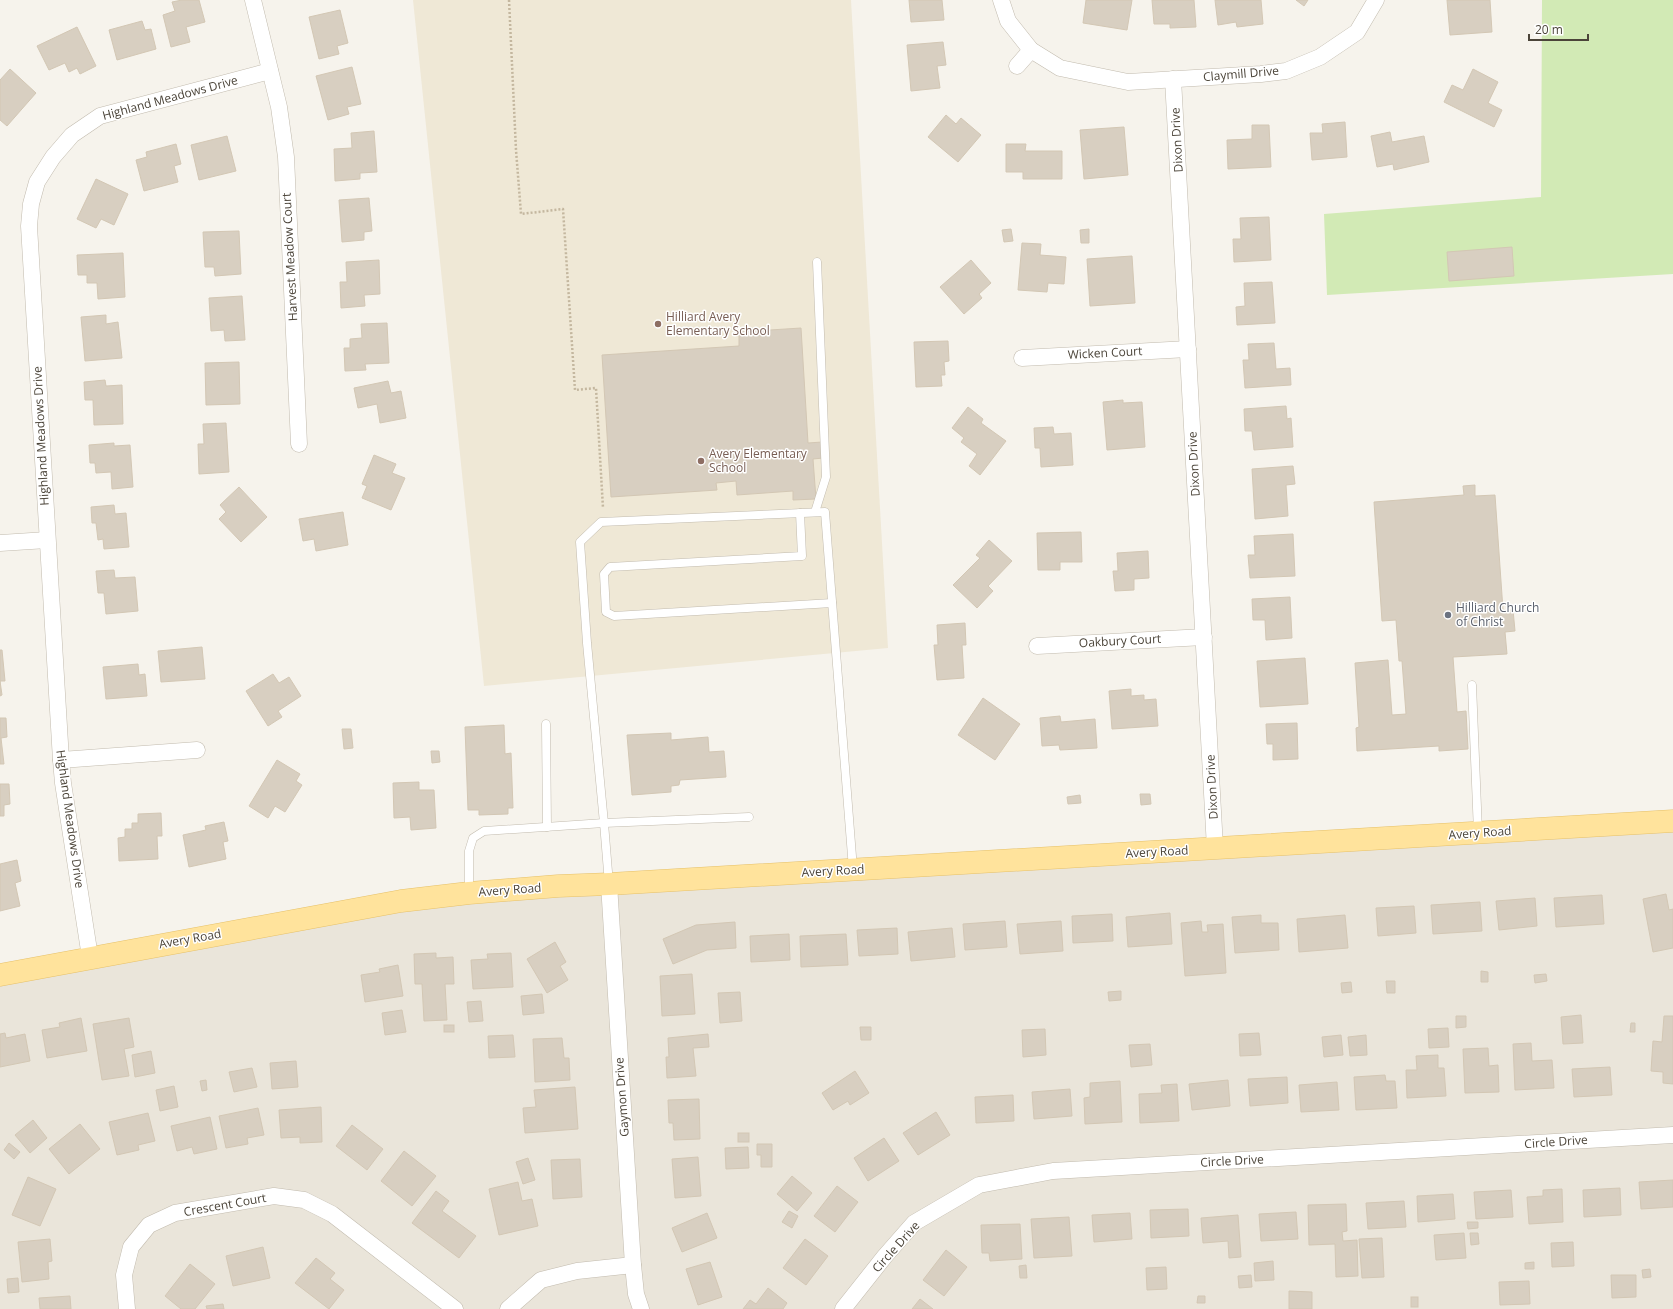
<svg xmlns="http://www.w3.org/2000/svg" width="1673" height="1309" font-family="'Open Sans',sans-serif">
  <rect width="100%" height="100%" fill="#f6f3ec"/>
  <polygon fill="#eae5da" points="1673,821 1673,1309 0,1309 0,975 350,910"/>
  <polygon fill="#efe8d6" points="413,0 851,0 888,648 484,686"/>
  <polygon fill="#d2eab5" points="1542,0 1673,0 1673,274 1327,295 1324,214 1541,197"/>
  <g fill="#d8cfc1" stroke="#d3c7b4">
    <polygon points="182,0 199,0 205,22 186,27 190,42 171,47 163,15 175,11 172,2"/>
    <polygon points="909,0 942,0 944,20 911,22"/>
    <polygon points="1086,0 1132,0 1127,30 1083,23"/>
    <polygon points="1152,0 1194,0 1196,27 1170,28 1170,24 1154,24"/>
    <polygon points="1215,0 1261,0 1263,24 1237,27 1236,22 1218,25"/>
    <polygon points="1296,0 1308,0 1304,6"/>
    <polygon points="1447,0 1490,0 1492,32 1450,35"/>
    <polygon points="340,10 348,43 337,46 339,54 319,59 309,17"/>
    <polygon points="142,21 145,30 151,29 156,49 117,60 109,30"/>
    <polygon points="77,27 96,66 80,74 77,68 69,72 65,63 49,70 37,46"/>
    <polygon points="943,42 946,65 937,66 940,88 911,91 907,45"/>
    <polygon points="352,67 361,104 347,107 349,114 328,120 316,76"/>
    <polygon points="10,69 36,93 7,126 0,120 0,80"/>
    <polygon points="1473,69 1498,82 1488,103 1502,110 1494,127 1444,102 1452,85 1463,90"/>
    <polygon points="946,115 956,124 961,118 981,135 958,162 928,137"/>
    <polygon points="1345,122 1347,157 1312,160 1310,133 1323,133 1322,124"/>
    <polygon points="1252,125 1269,125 1271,167 1228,169 1227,140 1252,139"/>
    <polygon points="1124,127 1128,175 1084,179 1080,130"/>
    <polygon points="374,131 377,172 360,173 360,179 335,181 334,149 352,148 351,133"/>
    <polygon points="1390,132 1392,142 1424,136 1429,162 1394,170 1393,164 1377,167 1371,136"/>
    <polygon points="227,136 236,171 199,180 191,145"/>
    <polygon points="176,144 181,164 174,166 178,182 144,191 136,160 147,157 146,152"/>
    <polygon points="1006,144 1026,144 1025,151 1062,151 1062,179 1023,179 1023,172 1006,172"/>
    <polygon points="96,179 128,194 114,225 101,219 96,228 77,219"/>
    <polygon points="369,198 372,231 364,232 364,240 342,242 339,200"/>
    <polygon points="1269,217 1271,260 1234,262 1233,239 1241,239 1240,218"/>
    <polygon points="1011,229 1013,241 1004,242 1002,230"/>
    <polygon points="1089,229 1089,243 1081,243 1080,230"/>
    <polygon points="239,231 241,274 215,276 214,267 205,267 203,232"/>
    <polygon points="1022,243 1041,244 1040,255 1066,257 1064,284 1048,283 1047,292 1018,290"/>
    <polygon points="1512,247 1514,276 1449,281 1447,252"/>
    <polygon points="123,253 125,297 98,299 97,283 87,283 87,275 78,275 77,255"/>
    <polygon points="1132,256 1135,303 1090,306 1087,259"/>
    <polygon points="379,260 380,294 364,295 365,306 341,308 340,282 347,282 346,262"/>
    <polygon points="971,260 991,283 979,294 982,298 964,314 940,287"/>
    <polygon points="1272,282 1275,323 1237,325 1236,307 1245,306 1244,283"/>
    <polygon points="242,296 245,340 225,341 224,330 211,331 209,298"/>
    <polygon points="106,315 106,324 118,322 122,358 85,361 81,317"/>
    <polygon points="387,323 389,363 365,364 366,370 345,371 344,348 350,348 350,339 362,338 361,324"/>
    <polygon points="801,328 808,443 822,442 823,458 813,459 816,499 793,500 793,491 737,495 736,481 716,483 717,490 611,497 602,355 739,346 739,332"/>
    <polygon points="948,341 949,361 944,362 945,375 941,375 942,386 916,387 914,342"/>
    <polygon points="1274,343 1276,369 1290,368 1291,385 1245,388 1243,360 1249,360 1248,344"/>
    <polygon points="239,362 240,404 206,405 205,363"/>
    <polygon points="105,380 106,386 122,385 123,424 94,425 93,400 85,400 84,382"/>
    <polygon points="388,381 391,393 401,391 406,418 380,423 377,404 358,408 354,388"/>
    <polygon points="1123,400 1123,403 1142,402 1145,447 1107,450 1103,402"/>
    <polygon points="1286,406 1287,419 1291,418 1293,447 1254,450 1252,431 1245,431 1244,409"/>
    <polygon points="968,407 983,419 981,423 1006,441 980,475 969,466 977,454 961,442 964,438 952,428"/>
    <polygon points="226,423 229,472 199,474 198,444 204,444 203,424"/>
    <polygon points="1053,427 1054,434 1071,433 1073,465 1041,467 1040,448 1035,448 1034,428"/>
    <polygon points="114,443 114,446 130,445 133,487 112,489 111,472 96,473 95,463 90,463 89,445"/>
    <polygon points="374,455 396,464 392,473 405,478 391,510 362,498 367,486 362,484"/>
    <polygon points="1293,466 1295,484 1286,485 1288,516 1255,519 1252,469"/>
    <polygon points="1475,485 1475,496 1495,495 1503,610 1513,610 1515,631 1505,632 1507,654 1453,657 1457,712 1466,711 1468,749 1439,751 1439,746 1357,751 1356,728 1359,727 1355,663 1388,660 1392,715 1406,714 1402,661 1399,661 1396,620 1382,621 1374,502 1464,495 1463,486"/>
    <polygon points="239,487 267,517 241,542 219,519 226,512 220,505"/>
    <polygon points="114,505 115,514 126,513 129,547 104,549 103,539 98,540 96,523 92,523 91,507"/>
    <polygon points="343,512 348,545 316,551 314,539 303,541 299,519"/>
    <polygon points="1081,532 1082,562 1060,562 1060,570 1038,570 1037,533"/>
    <polygon points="1293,534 1295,576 1250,578 1248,555 1255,555 1254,536"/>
    <polygon points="989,540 1012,561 988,586 993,591 977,608 953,585 980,558 976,555"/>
    <polygon points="1148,551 1149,578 1134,579 1134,590 1115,591 1113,571 1118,571 1117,553"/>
    <polygon points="114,570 115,578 135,577 138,611 106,614 104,593 98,593 96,571"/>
    <polygon points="1290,597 1292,638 1266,640 1265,620 1253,620 1252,599"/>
    <polygon points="965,623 966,645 962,645 964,678 937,680 934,645 938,645 937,625"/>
    <polygon points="202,647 205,679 161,682 158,651"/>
    <polygon points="0,650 2,650 5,681 0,681 2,695 0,696"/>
    <polygon points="1305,658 1308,704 1260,707 1257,661"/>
    <polygon points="138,664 139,675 145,674 147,696 106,699 103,667"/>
    <polygon points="273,674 279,683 289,677 301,696 278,711 282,717 268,726 246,691"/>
    <polygon points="1131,689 1131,696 1144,695 1144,700 1156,699 1158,726 1112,729 1109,691"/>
    <polygon points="983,698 1020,724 995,760 958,735"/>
    <polygon points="1060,716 1061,722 1095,719 1097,748 1060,750 1059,745 1042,746 1040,718"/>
    <polygon points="0,718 6,718 7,737 1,738 4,764 0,764"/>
    <polygon points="1297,723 1298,759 1273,760 1273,744 1267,744 1266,724"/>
    <polygon points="504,725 505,754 511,753 513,808 508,808 508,814 479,815 479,810 468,810 465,727"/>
    <polygon points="342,729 351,729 353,748 344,749"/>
    <polygon points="671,733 671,740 708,737 709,752 724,751 726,777 680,780 679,785 671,786 671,792 632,795 627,735"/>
    <polygon points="431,751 439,751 440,762 432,763"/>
    <polygon points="277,760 300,774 296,781 302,785 285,812 275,806 268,818 249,806"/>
    <polygon points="419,782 419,790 434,790 436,828 411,830 410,817 394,818 393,783"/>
    <polygon points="0,784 9,784 10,804 4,805 4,816 0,816"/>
    <polygon points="1140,794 1150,794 1151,804 1141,805"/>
    <polygon points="1080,795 1081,803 1068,804 1067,797"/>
    <polygon points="161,813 162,836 157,836 158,859 119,861 118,838 125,837 125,829 132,829 132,823 138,823 138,814"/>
    <polygon points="224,822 228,841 223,842 226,859 189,867 183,835 206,830 205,826"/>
    <polygon points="17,860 21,881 15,883 20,906 0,911 0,864"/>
    <polygon points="1666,894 1669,910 1673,909 1673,948 1653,952 1643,899"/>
    <polygon points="1602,895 1604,924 1556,927 1554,898"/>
    <polygon points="1535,898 1537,926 1499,930 1496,901"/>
    <polygon points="1480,902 1482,931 1433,934 1431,905"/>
    <polygon points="1414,906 1416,933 1378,936 1376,908"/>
    <polygon points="1170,913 1172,944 1128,947 1126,917"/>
    <polygon points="1112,914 1113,941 1073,943 1072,916"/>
    <polygon points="1261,915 1261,923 1278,923 1279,950 1235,953 1232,917"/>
    <polygon points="1345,915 1348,948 1299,952 1297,919"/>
    <polygon points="1005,921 1007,947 965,950 963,924"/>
    <polygon points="1061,921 1063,951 1020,954 1017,924"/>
    <polygon points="1201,921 1202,932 1208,932 1207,925 1223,924 1226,973 1185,976 1181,923"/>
    <polygon points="735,922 736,948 707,950 673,964 663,939 696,925"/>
    <polygon points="897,928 898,954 859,956 857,930"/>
    <polygon points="952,928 955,957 911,961 908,932"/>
    <polygon points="789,934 790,960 751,962 750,936"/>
    <polygon points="846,934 848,965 801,967 800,936"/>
    <polygon points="555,942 566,962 560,966 568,980 547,993 527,959"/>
    <polygon points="436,953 436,958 453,957 454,984 445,984 447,1020 424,1021 422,984 415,984 414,954"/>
    <polygon points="511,953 513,987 473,989 471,960 488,959 487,954"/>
    <polygon points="398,965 403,996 365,1002 361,975 380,972 379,969"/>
    <polygon points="1481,971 1488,972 1488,982 1481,982"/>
    <polygon points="692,974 695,1014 662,1016 660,976"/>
    <polygon points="1546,974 1547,981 1535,983 1534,975"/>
    <polygon points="1386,981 1395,981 1395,993 1387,993"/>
    <polygon points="1351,982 1352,992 1342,993 1341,983"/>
    <polygon points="1121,991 1121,1000 1109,1001 1108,992"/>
    <polygon points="740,992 742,1021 720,1023 718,993"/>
    <polygon points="542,994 544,1013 523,1015 521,996"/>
    <polygon points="481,1001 483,1021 469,1022 467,1002"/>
    <polygon points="402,1010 406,1032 385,1035 382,1013"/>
    <polygon points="1581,1015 1583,1043 1563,1044 1561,1017"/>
    <polygon points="1456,1016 1466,1016 1466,1027 1456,1028"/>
    <polygon points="1664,1016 1673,1016 1673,1084 1663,1083 1663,1072 1651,1071 1653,1041 1662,1042"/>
    <polygon points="81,1018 87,1051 47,1058 42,1030 60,1027 59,1023"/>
    <polygon points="129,1018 134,1047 124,1049 129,1076 102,1080 93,1024"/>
    <polygon points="1631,1023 1635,1023 1635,1032 1630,1032"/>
    <rect x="444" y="1025" width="10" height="7"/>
    <polygon points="860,1027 871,1027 871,1040 861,1040"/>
    <polygon points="1448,1028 1449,1047 1429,1048 1428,1029"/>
    <polygon points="1045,1029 1046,1055 1023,1057 1022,1030"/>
    <polygon points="5,1033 6,1038 25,1034 30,1061 0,1067 0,1034"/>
    <polygon points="1259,1033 1261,1055 1240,1056 1239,1034"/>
    <polygon points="708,1034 709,1047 693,1048 696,1076 667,1078 666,1057 669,1057 668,1038"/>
    <polygon points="513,1035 515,1057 489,1058 488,1036"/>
    <polygon points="1341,1035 1343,1055 1324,1057 1322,1037"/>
    <polygon points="1366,1035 1367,1055 1350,1056 1348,1037"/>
    <polygon points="562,1038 564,1058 569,1058 570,1080 535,1082 533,1039"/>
    <polygon points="1531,1043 1532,1061 1552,1060 1554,1088 1515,1090 1513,1044"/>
    <polygon points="1150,1044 1152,1065 1131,1067 1129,1045"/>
    <polygon points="1488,1048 1489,1066 1498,1065 1499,1092 1465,1093 1463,1049"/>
    <polygon points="151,1051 155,1073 135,1077 132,1055"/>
    <polygon points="1438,1055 1438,1068 1444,1068 1446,1096 1407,1098 1406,1070 1417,1070 1416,1056"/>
    <polygon points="296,1061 298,1087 272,1089 270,1063"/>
    <polygon points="1610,1067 1612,1095 1574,1097 1572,1069"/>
    <polygon points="252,1068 257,1087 234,1092 229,1072"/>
    <polygon points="855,1071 869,1093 850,1105 848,1101 833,1110 822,1093"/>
    <polygon points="1385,1075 1386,1081 1395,1081 1397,1108 1356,1110 1354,1077"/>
    <polygon points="1287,1077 1288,1103 1250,1106 1248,1079"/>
    <polygon points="206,1080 207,1090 202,1091 200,1081"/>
    <polygon points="1228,1080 1230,1106 1192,1110 1189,1084"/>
    <polygon points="1120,1081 1122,1122 1085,1124 1084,1098 1090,1097 1090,1083"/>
    <polygon points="1337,1082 1339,1110 1301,1112 1299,1085"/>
    <polygon points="1177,1084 1179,1121 1140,1123 1139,1094 1162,1093 1161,1085"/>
    <polygon points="174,1086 178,1107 160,1111 156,1090"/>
    <polygon points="575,1087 578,1129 525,1133 523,1108 536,1107 534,1090"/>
    <polygon points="1070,1089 1072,1116 1034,1119 1032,1092"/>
    <polygon points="1013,1095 1014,1121 976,1123 975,1097"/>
    <polygon points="699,1099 700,1139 674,1140 673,1123 669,1123 668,1100"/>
    <polygon points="321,1107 322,1142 300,1143 300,1137 281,1138 279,1110"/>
    <polygon points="258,1108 264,1135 247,1138 248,1144 226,1148 219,1116"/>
    <polygon points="936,1112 950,1135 918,1155 903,1133"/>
    <polygon points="148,1113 155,1141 138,1145 139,1150 117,1155 109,1122"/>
    <polygon points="210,1117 217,1149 194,1154 192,1147 177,1151 171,1126"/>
    <polygon points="33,1120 47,1138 30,1153 15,1135"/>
    <polygon points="80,1124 100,1149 69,1174 49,1149"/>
    <polygon points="352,1125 383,1149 367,1170 336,1146"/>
    <rect x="738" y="1133" width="11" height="9"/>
    <polygon points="884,1138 899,1161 868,1181 854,1158"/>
    <polygon points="9,1143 20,1152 14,1159 4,1150"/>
    <polygon points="757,1144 772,1144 772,1167 761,1167 761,1155 757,1155"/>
    <polygon points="748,1147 749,1168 726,1169 725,1148"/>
    <polygon points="404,1151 436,1176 412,1206 381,1181"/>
    <polygon points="698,1157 701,1196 675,1198 672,1159"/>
    <polygon points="528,1158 535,1180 523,1184 516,1162"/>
    <polygon points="580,1159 582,1197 553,1199 551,1160"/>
    <polygon points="792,1176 812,1193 797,1211 777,1194"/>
    <polygon points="28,1177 56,1189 40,1226 12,1215"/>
    <polygon points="1673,1180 1673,1207 1641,1209 1639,1182"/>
    <polygon points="518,1182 522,1201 532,1199 538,1226 499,1235 489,1189"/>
    <polygon points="837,1186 858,1202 835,1232 814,1216"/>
    <polygon points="1620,1188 1621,1215 1584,1217 1583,1190"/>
    <polygon points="1562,1189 1563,1222 1529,1224 1527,1197 1543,1196 1543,1190"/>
    <polygon points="1511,1190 1513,1217 1476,1219 1474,1192"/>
    <polygon points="436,1191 449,1201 442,1211 476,1236 459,1258 412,1223"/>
    <polygon points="1453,1194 1455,1219 1418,1222 1417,1196"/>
    <polygon points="1404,1201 1406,1227 1368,1229 1366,1203"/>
    <polygon points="1346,1204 1347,1231 1342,1232 1343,1241 1357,1240 1358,1276 1336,1277 1335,1244 1309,1245 1308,1205"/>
    <polygon points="1188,1209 1189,1236 1151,1238 1150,1210"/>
    <polygon points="789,1211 798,1216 792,1228 782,1222"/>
    <polygon points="1296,1212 1298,1239 1261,1241 1259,1214"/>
    <polygon points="707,1213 717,1238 682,1252 672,1228"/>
    <polygon points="1130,1213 1132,1239 1094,1242 1092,1215"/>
    <polygon points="1238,1215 1241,1257 1229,1258 1228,1241 1203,1243 1201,1218"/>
    <polygon points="1069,1217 1072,1256 1034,1258 1031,1219"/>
    <polygon points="1467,1222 1478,1222 1478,1228 1468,1229"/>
    <polygon points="1020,1224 1022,1259 990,1261 989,1253 982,1253 981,1225"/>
    <polygon points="1464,1233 1466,1258 1436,1260 1434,1235"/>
    <polygon points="1470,1233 1478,1233 1479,1244 1471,1245"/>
    <polygon points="1382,1238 1384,1277 1362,1278 1359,1239"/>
    <polygon points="50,1239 52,1261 48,1262 49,1279 22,1282 18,1242"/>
    <polygon points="805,1239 828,1256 806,1285 783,1268"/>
    <polygon points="1573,1242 1574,1266 1552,1267 1551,1243"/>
    <polygon points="263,1247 270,1278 233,1286 226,1256"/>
    <polygon points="946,1250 967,1267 944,1296 923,1280"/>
    <polygon points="316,1258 335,1273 330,1279 344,1290 329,1309 295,1283"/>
    <polygon points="1273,1261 1274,1280 1255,1281 1254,1263"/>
    <polygon points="710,1262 722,1297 698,1305 686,1269"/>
    <polygon points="1534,1262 1534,1269 1525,1269 1525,1263"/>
    <polygon points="190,1264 215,1284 195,1309 181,1309 165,1296"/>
    <polygon points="1026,1265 1027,1278 1020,1278 1019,1266"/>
    <polygon points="1166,1267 1167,1289 1147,1290 1146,1268"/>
    <polygon points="1650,1269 1651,1277 1643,1278 1642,1270"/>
    <polygon points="1251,1275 1252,1287 1239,1288 1238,1276"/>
    <polygon points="1611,1275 1636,1275 1636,1297 1612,1298"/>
    <polygon points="18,1278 19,1292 8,1293 7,1279"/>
    <polygon points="1529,1281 1530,1304 1500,1305 1499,1282"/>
    <polygon points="768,1288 787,1303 783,1309 743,1309 750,1300 756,1304"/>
    <polygon points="1289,1291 1312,1292 1312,1309 1289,1309"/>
    <polygon points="70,1296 71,1309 40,1309 39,1298"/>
    <polygon points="1198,1296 1205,1296 1205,1303 1197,1303"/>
    <rect x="1411" y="1297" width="7" height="10"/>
    <polygon points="920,1299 933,1309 912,1309"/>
    <polygon points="223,1304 224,1309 207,1309 206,1306"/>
  </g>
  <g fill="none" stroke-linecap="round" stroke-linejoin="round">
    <defs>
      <g id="service">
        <polyline points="815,512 826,477 817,262"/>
        <polyline points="800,513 802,556 610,567 604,574 606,612 614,616 832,603"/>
        <polyline points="1472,685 1478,832"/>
        <polyline points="546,724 547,827"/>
        <polyline points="609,884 604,823 587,643 580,542 601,522 825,512 853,869"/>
        <polyline points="469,892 469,851 473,838 484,831 604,823 749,817"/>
      </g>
      <g id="minor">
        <polyline points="253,0 279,107 286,157 299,444"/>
        <polyline points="1001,0 1008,21 1031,50 1060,68 1128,82 1261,74 1286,71 1320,57 1357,32 1376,0"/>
        <polyline points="1017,66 1031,50"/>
        <polyline points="1173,79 1215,848"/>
        <polyline points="1022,358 1188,349"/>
        <polyline points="0,543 47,540"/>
        <polyline points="1037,646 1204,637"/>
        <polyline points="61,760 197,750"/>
        <polyline points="609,884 633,1265 636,1294 641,1309"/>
        <polyline points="90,957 63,783 61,760 29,226 31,204 37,182 53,157 72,135 100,116 270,71"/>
        <polyline points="127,1309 124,1275 131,1247 149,1225 175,1213 274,1196 304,1200 332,1214 455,1309"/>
        <polyline points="508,1309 541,1280 577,1271 633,1265"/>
        <polyline points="843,1309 885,1256 914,1223 979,1185 1053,1171 1673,1135"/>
      </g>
      <polyline id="primary" points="0,975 401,901 469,893 558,886 609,884 1673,821"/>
    </defs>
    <use href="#service" stroke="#c2bbae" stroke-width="9"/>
    <use href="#minor" stroke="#c2bbae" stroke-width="17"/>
    <use href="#primary" stroke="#e6c16a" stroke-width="23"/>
    <polyline stroke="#c4b79f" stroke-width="2.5" stroke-dasharray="2 2" stroke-linecap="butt" points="509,0 516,150 521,214 563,209 575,390 596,388 603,508"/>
    <use href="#service" stroke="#fff" stroke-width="8"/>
    <use href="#minor" stroke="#fff" stroke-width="16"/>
    <use href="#primary" stroke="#ffe39c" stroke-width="22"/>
  </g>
  <g fill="#8d6e63" stroke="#fff" stroke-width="1.5">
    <circle cx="658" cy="324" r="4"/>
    <circle cx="701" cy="461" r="4"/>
  </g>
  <circle fill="#6b7280" stroke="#fff" stroke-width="1.5" cx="1448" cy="615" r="4"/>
  <g text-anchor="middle" stroke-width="3" stroke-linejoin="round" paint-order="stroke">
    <g font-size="12" fill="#4b4439" stroke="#fff">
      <text transform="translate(1241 74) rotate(-5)" y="4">Claymill Drive</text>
      <text transform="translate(170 98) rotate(-15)" y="4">Highland Meadows Drive</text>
      <text transform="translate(1177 140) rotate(-93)" y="4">Dixon Drive</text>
      <text transform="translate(290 257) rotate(-93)" y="4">Harvest Meadow Court</text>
      <text transform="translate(1105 353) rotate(-3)" y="4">Wicken Court</text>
      <text transform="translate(41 436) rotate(-93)" y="4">Highland Meadows Drive</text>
      <text transform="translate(1194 464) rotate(-93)" y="4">Dixon Drive</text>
      <text transform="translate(1120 641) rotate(-3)" y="4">Oakbury Court</text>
      <text transform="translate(1212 787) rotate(-93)" y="4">Dixon Drive</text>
      <text transform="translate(70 819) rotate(82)" y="4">Highland Meadows Drive</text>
      <text transform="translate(1480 833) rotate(-4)" y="4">Avery Road</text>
      <text transform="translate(1157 852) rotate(-3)" y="4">Avery Road</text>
      <text transform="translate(833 871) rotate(-3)" y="4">Avery Road</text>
      <text transform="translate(510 890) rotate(-4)" y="4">Avery Road</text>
      <text transform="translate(190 939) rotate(-10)" y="4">Avery Road</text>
      <text transform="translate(622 1097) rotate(-94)" y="4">Gaymon Drive</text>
      <text transform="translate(1556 1142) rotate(-4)" y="4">Circle Drive</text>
      <text transform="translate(1232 1161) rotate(-3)" y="4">Circle Drive</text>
      <text transform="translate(225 1205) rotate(-10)" y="4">Crescent Court</text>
      <text transform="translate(896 1247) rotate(-48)" y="4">Circle Drive</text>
    </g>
    <g font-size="12" fill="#785e54" stroke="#fff" text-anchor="start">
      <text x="666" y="321">Hilliard Avery<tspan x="666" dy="14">Elementary School</tspan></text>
      <text x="709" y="458">Avery Elementary<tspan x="709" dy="14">School</tspan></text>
    </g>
    <g font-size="12" fill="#5b616d" stroke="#fff" text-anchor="start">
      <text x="1456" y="612">Hilliard Church<tspan x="1456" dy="14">of Christ</tspan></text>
    </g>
  </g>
  <path d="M1529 34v6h59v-6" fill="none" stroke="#4b4439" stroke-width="2"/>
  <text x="1535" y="34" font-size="12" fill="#4b4439" stroke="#ffffff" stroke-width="3" paint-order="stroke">20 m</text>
</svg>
